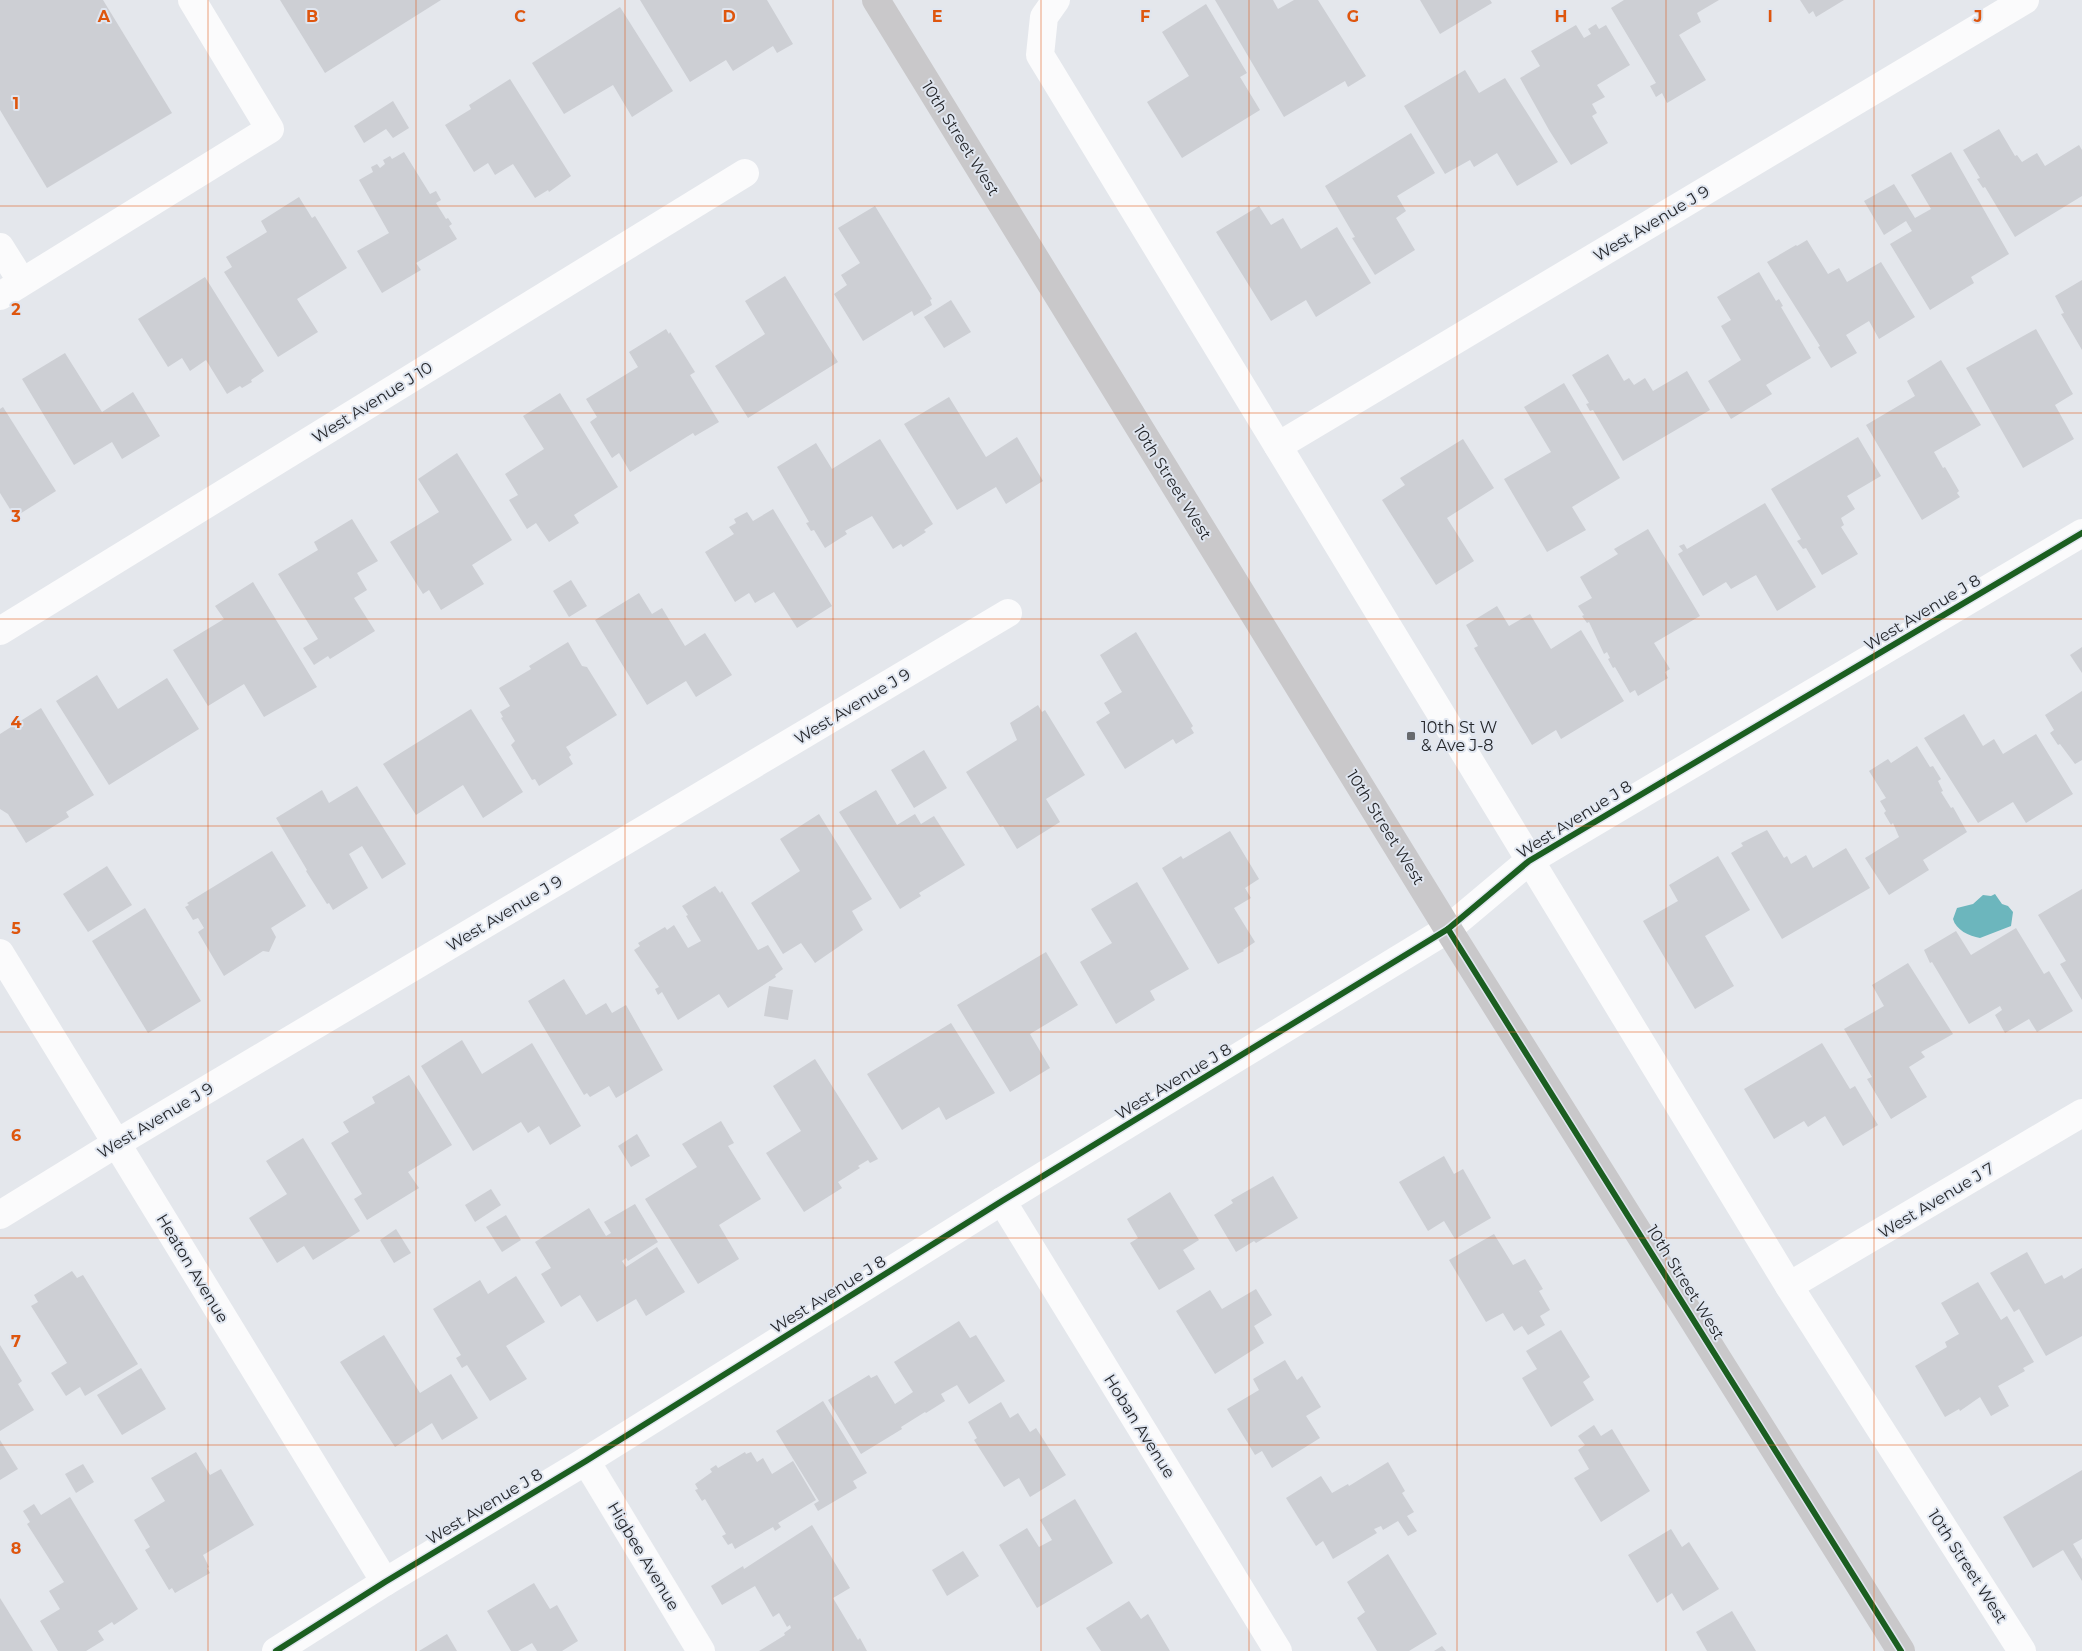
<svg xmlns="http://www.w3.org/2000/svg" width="2082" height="1651" font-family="Montserrat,sans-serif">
  <rect width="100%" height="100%" fill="#e4e7ec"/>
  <path fill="#6cb6bd" d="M1995,894L2002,904L2008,906L2013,912L2011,926L1980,938C1969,936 1956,930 1953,919L1957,908L1973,904L1983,895L1991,896Z"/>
  <g fill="#cdcfd4">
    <polygon points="0,0 103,0 172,113 47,188 0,110"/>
    <polygon points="280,0 441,0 325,73"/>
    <polygon points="640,0 767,0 793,44 777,53 773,46 733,71 726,60 690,82"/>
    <polygon points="1215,0 1273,0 1278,9 1294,0 1318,0 1366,76 1348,87 1345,81 1284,117"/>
    <polygon points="1420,0 1490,0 1492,3 1440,34"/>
    <polygon points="1624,0 1719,0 1697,13 1701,22 1679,35 1706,80 1667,103 1662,93 1656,97 1650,86 1656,83 1611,8"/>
    <polygon points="1800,0 1844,0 1816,17 1813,11 1809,14"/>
    <polygon points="1206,4 1247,73 1240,77 1260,110 1182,158 1147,102 1189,76 1162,32"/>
    <polygon points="620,7 673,91 632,117 613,85 564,114 532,63"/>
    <polygon points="1596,24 1599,29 1606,25 1630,65 1597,85 1605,97 1592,104 1597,113 1592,116 1608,143 1571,165 1549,130 1520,78 1540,66 1531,51 1576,25 1584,38 1591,34 1588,29"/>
    <polygon points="1465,70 1479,93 1505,78 1558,162 1517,186 1497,153 1474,167 1470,160 1445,174 1404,106"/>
    <polygon points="510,79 571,176 549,192 548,190 535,198 513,164 495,175 488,163 474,172 445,125 471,109 469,105"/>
    <polygon points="393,101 409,128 393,138 386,129 364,143 354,126"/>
    <polygon points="1999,129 2015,156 2017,155 2022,162 2037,153 2045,166 2079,145 2082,150 2082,196 2015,237 1985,187 1983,188 1977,179 1980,178 1963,150"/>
    <polygon points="1411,133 1435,173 1397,196 1406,211 1396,218 1415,250 1375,275 1352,238 1355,237 1325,186"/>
    <polygon points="404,152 430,194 436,191 441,200 436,203 446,219 448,218 452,224 449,226 457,239 416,263 421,270 382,293 357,251 389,233 359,180 373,172 371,167 377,164 380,168 385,164 383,160 390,156 392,159"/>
    <polygon points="1951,152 2009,254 1971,277 1974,283 1930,310 1890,244 1912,231 1906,221 1884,235 1864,201 1894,184 1915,218 1931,209 1911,175"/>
    <polygon points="299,197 312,218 315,216 347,268 297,299 318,332 278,357 224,272 232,267 226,257 267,232 261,221"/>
    <polygon points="875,206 932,299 930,300 932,305 914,316 912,311 863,341 834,294 847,285 841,275 860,263 838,228"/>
    <polygon points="1259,206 1271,225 1283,218 1301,249 1337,227 1371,283 1316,317 1306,300 1271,321 1216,232"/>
    <polygon points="1807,240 1828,274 1839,268 1847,282 1881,262 1915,317 1879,339 1869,321 1846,335 1857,353 1831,368 1818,347 1820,346 1767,262 1796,245 1797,246"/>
    <polygon points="1759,272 1776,301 1779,299 1783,306 1781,307 1811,358 1766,385 1772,394 1731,419 1708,381 1741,360 1721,326 1731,320 1717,297"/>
    <polygon points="785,276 838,362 748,418 715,366 765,334 745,301"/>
    <polygon points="205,277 264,371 251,380 252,382 242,388 240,386 227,394 206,360 190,371 182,358 168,367 138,319"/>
    <polygon points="2082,280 2082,350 2061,314 2064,313 2055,296"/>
    <polygon points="951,300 971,332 944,348 924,317"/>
    <polygon points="666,329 669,334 670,332 695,372 690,375 719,422 695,436 693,433 630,472 619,453 612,458 590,422 597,417 586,399 638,367 629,352"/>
    <polygon points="2036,329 2073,394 2055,405 2074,439 2023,468 1966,368"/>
    <polygon points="65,353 102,412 133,392 160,436 122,459 112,442 74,465 22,379"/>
    <polygon points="1608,354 1624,381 1629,378 1634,385 1645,378 1653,391 1687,371 1710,410 1623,461 1593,410 1590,411 1586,404 1589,403 1572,375"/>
    <polygon points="1941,360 1981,425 1934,452 1943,468 1945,467 1959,491 1957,493 1960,497 1922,520 1866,425 1915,396 1907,381"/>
    <polygon points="1564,383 1620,478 1572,507 1586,530 1547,552 1504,479 1551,452 1524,407"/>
    <polygon points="560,393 618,487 574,515 579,523 549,542 536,523 527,529 509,500 518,495 505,474 544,449 523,416"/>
    <polygon points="949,397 986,457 1017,437 1043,481 1006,504 996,487 957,510 904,424"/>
    <polygon points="3,407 56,491 15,517 0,493 0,409"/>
    <polygon points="1858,437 1881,476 1847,496 1855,509 1841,518 1844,525 1841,527 1858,554 1822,575 1806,548 1803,549 1797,541 1801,539 1771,489"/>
    <polygon points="880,439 933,524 924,530 926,532 903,547 901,544 893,549 872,516 845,531 847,534 825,548 814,530 811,531 806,523 809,522 777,467 816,443 832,469"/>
    <polygon points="1463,439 1494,488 1447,518 1474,561 1436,585 1382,500 1405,485 1400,478"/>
    <polygon points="457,453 512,540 472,565 484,584 441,610 429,590 423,594 390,542 439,512 418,479"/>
    <polygon points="1765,503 1816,587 1777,611 1756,575 1731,589 1726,582 1703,596 1678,554 1683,551 1679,546 1684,544 1687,549"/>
    <polygon points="773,509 832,606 797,628 774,592 755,603 749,593 735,602 705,552 734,534 729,527 736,523 734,519 747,512 753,521"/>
    <polygon points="352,519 378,561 357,573 367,590 354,598 375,631 330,659 328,656 314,665 303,648 318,639 278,574 318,550 314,542"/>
    <polygon points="1648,529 1700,616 1654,643 1670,669 1665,672 1668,678 1638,696 1635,690 1630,693 1615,667 1613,668 1608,659 1610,658 1607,652 1604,654 1589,622 1587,623 1582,616 1584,615 1578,606 1592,598 1580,577 1618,554 1614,549"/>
    <polygon points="571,580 587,606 569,617 553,591"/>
    <polygon points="253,582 317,687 264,717 244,684 208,706 173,650 224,619 215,606"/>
    <polygon points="639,593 652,614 662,608 685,646 705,633 732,675 696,697 686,681 647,705 595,620"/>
    <polygon points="1497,606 1509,626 1530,614 1551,649 1581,630 1624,701 1561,739 1556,730 1532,745 1474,648 1478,646 1466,625"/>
    <polygon points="1136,632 1193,726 1191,728 1194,733 1176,744 1173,739 1125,769 1096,722 1110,713 1104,703 1122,692 1100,655"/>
    <polygon points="568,642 582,666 587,667 617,715 566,747 571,755 569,757 573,764 539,786 535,779 532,780 511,745 515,741 501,718 503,717 500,712 510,706 499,688 531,669 529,666"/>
    <polygon points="2082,647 2082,673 2070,655"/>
    <polygon points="97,675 118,709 167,678 199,729 109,785 56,701"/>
    <polygon points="2082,691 2082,760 2075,764 2060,744 2058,745 2050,733 2054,730 2045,715"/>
    <polygon points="1038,705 1042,712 1045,710 1085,775 1046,799 1060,822 1017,849 1003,826 1000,827 966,772 1017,740 1010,723"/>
    <polygon points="41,708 94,795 66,812 69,817 26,843 8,814 0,809 0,734"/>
    <polygon points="471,709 523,792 483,818 463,785 416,815 383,764"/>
    <polygon points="1964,714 1983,746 1994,739 2003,754 2036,734 2073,794 2026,823 2013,802 1978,823 1924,738"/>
    <polygon points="1917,746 1930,767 1933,766 1941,779 1938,781 1943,791 1941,792 1951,808 1953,807 1967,832 1923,860 1929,870 1889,895 1865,858 1899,837 1893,823 1891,825 1884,813 1886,811 1880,801 1886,798 1869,771 1888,759 1891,763"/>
    <polygon points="924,750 947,788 914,808 891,770"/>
    <polygon points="357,786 406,864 382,879 362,846 349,854 368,888 333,910 329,903 327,904 306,871 307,870 276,818 322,790 329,803"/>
    <polygon points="876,790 897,825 915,814 921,824 934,816 965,865 919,893 921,896 900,909 839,812"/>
    <polygon points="819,814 872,899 852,911 863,930 815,963 801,943 783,954 751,903 800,871 780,839"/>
    <polygon points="1767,830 1784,858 1787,856 1791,864 1806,855 1813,868 1846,848 1870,888 1782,939 1731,853 1743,846 1741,843"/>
    <polygon points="1230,831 1259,879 1245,888 1251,898 1234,908 1255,942 1243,950 1244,951 1218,964 1162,868 1181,856 1183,859"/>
    <polygon points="272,851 306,906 271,928 276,937 269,952 263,951 224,976 198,932 204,928 198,918 193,920 185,907 189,905 187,903"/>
    <polygon points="1718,856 1750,910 1705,936 1734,986 1695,1009 1643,921 1678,901 1669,885"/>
    <polygon points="107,866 132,905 88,932 63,894"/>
    <polygon points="1137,882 1189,969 1150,991 1155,1000 1116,1024 1080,962 1112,943 1091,909"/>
    <polygon points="715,886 720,893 722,891 758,950 768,945 783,969 775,975 776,977 728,1008 719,994 678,1020 662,992 658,995 655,989 659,987 634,950 640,946 638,943 665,927 667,930 674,925 688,948 701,941 686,916 688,915 682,906"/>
    <polygon points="2082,889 2082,1000 2060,964 2066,961 2038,915"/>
    <polygon points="145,908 201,1001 148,1033 92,941"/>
    <polygon points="2016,928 2044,974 2049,971 2073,1011 2037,1032 2029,1019 2005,1033 1995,1015 2002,1010 2000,1006 1969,1024 1932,962 1930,963 1924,950 1956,931 1971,955"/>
    <polygon points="1046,952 1078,1005 1030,1034 1050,1068 1010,1092 957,1005"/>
    <polygon points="1908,963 1953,1034 1921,1052 1925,1057 1909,1067 1927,1097 1891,1119 1867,1079 1872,1077 1844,1029 1884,1006 1872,985"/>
    <polygon points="564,979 586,1015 606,1003 612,1013 626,1005 663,1070 616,1098 609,1086 590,1097 587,1093 584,1095 528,1001"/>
    <polygon points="769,986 793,990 788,1020 764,1016"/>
    <polygon points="951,1023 995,1093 946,1120 939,1107 902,1130 867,1074"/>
    <polygon points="462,1040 482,1074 532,1043 581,1126 550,1145 539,1126 528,1133 521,1122 473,1151 421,1066"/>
    <polygon points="1822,1043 1850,1089 1855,1086 1878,1125 1843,1146 1825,1116 1808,1127 1804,1121 1774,1139 1744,1089"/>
    <polygon points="815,1059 878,1159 870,1163 868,1160 858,1166 860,1168 838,1182 842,1188 804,1212 766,1153 801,1131 773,1086"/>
    <polygon points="409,1075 452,1145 408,1172 419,1188 367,1220 354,1199 362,1194 331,1143 349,1132 343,1122 375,1103 372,1097"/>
    <polygon points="721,1121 734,1143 728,1146 761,1199 719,1225 739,1259 698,1284 645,1199 697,1167 682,1144"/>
    <polygon points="637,1134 650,1156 631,1167 618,1146"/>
    <polygon points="303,1138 360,1231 313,1260 304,1246 277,1263 249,1218 287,1194 266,1161"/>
    <polygon points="1444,1156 1454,1174 1463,1169 1491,1218 1455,1239 1444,1221 1428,1231 1399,1182"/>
    <polygon points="1273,1176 1298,1218 1256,1243 1254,1241 1236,1252 1214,1215 1233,1203 1231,1200"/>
    <polygon points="491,1189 501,1205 475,1222 465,1205"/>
    <polygon points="1170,1192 1199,1240 1183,1250 1195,1269 1159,1290 1130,1243 1138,1238 1127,1219"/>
    <polygon points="635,1204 658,1242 628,1261 626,1258 622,1261 626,1267 657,1247 685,1292 646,1316 636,1299 597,1322 580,1295 561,1307 541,1274 551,1268 535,1242 589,1208 606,1236 611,1233 604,1222"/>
    <polygon points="506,1215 521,1240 502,1252 486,1227"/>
    <polygon points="396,1229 411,1253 394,1263 380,1240"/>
    <polygon points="1494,1234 1513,1265 1525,1259 1543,1289 1539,1291 1550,1310 1540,1316 1545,1325 1528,1335 1522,1326 1514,1331 1503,1313 1486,1322 1449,1260"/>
    <polygon points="2027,1252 2045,1284 2062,1275 2064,1279 2082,1268 2082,1336 2046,1356 2019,1309 2014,1312 1990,1273"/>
    <polygon points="72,1271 77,1278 83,1275 138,1364 85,1396 80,1387 66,1396 51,1373 67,1363 31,1306 38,1302 34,1295"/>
    <polygon points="516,1276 545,1322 506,1346 527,1379 490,1401 467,1365 462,1368 456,1358 461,1355 433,1309 480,1280 488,1294"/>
    <polygon points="1978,1282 2001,1320 2007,1316 2034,1362 2023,1368 2025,1371 1998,1386 2009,1406 1991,1416 1980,1397 1960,1411 1959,1409 1945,1417 1915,1366 1947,1347 1945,1342 1959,1334 1941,1303"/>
    <polygon points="1256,1289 1272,1315 1254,1326 1264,1343 1215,1374 1176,1311 1210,1290 1222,1309"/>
    <polygon points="959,1321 970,1338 976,1335 1005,1381 969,1404 957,1385 941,1394 945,1401 926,1413 925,1412 901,1427 902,1429 861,1454 828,1400 869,1375 871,1378 877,1375 895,1404 913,1392 894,1362"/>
    <polygon points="1561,1330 1590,1377 1583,1382 1594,1400 1551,1427 1522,1378 1537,1369 1526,1351"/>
    <polygon points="384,1335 420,1393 451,1374 478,1418 442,1440 432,1423 395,1447 340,1362"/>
    <polygon points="0,1345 22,1381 18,1384 34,1410 0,1431"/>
    <polygon points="1285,1360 1297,1380 1302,1376 1321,1407 1306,1416 1320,1438 1272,1468 1262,1451 1255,1455 1227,1409 1259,1390 1253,1379"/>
    <polygon points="141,1368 166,1409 122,1435 97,1395"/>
    <polygon points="823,1401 867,1473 853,1481 857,1488 818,1511 814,1504 819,1501 776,1431"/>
    <polygon points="1001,1402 1010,1418 1018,1413 1030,1432 1036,1428 1066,1475 1030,1497 1019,1478 1004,1487 974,1440 977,1438 968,1422"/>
    <polygon points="1594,1425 1601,1436 1612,1429 1650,1491 1601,1522 1574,1478 1589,1469 1578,1450 1585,1445 1578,1436"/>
    <polygon points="0,1440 18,1469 0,1480"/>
    <polygon points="196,1452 210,1475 221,1469 254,1525 203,1555 209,1567 207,1568 210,1573 175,1593 172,1588 169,1590 145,1550 150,1547 134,1520 165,1501 151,1478"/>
    <polygon points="745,1452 746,1454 751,1452 757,1462 763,1458 772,1474 793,1461 816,1500 778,1523 781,1527 775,1531 773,1527 735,1549 732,1543 728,1545 722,1536 726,1534 705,1499 702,1501 695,1490 698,1489 695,1484 712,1472 710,1469 716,1465 718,1468"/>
    <polygon points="1388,1462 1405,1491 1402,1493 1414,1512 1407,1516 1417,1531 1408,1536 1398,1521 1383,1530 1381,1526 1374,1529 1377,1533 1333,1559 1323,1541 1316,1546 1286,1498 1321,1476 1332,1493 1348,1484 1349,1486"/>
    <polygon points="83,1464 94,1482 76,1493 65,1474"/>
    <polygon points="2082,1470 2082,1539 2073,1544 2082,1559 2082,1581 2063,1550 2033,1568 2003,1517"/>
    <polygon points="70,1497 138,1609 114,1625 112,1622 98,1631 104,1640 86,1651 58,1651 40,1621 60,1609 49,1591 64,1582 27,1524 30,1522 23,1511 34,1504 41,1515"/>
    <polygon points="1075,1499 1113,1563 1037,1608 999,1545 1027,1528 1039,1547 1052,1540 1040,1520"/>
    <polygon points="812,1525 850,1588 833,1598 858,1640 860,1638 867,1651 759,1651 785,1635 784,1633 791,1628 790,1625 787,1627 779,1613 773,1617 755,1586 722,1605 711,1586 743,1566 744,1569"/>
    <polygon points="1671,1529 1682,1547 1689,1542 1719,1589 1683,1611 1672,1593 1657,1603 1628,1555"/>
    <polygon points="963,1551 979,1576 947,1596 932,1570"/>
    <polygon points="1388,1554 1437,1634 1409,1651 1377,1651 1357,1618 1365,1612 1347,1582"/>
    <polygon points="534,1583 550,1609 557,1605 578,1641 562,1651 537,1651 532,1643 518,1651 511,1651 487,1611"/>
    <polygon points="0,1598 33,1651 0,1651"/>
    <polygon points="1129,1601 1141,1619 1148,1614 1170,1651 1101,1651 1086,1628"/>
    <polygon points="1732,1611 1756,1651 1707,1651 1696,1632"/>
    <polygon points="447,1634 457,1651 419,1651"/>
    <polygon points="1442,1646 1446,1651 1434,1651"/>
  </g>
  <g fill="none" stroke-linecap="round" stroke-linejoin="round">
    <g stroke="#fbfbfc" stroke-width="28">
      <polyline points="1056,0 1044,17 1040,55 1789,1286 2022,1651"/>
      <polyline points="0,247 22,282"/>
      <polyline points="0,296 270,129 192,0"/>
      <polyline points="1278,446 2025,0"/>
      <polyline points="0,631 745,173"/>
      <polyline points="0,953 385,1582"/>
      <polyline points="1002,1201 1278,1651"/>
      <polyline points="0,1215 117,1143 1008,613"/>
      <polyline points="1789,1286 2082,1113"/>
      <polyline points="586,1461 701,1651"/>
      <polyline points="276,1651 385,1582 586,1461 1002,1201 1448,929 1529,861 2082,533"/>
    </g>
    <polyline stroke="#c9c8ca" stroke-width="28" points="876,0 1448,929 1901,1651"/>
    <defs>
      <g id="cycleway">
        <polyline points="1448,929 1901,1651"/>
        <polyline points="276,1651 385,1582 586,1461 1002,1201 1448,929 1529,861 2082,533"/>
      </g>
    </defs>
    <use href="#cycleway" stroke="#e0e6f0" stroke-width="9"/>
    <use href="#cycleway" stroke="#1b5e20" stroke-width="6"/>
  </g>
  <path fill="none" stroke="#de560e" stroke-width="1" stroke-opacity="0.55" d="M208,0V1651M416,0V1651M625,0V1651M833,0V1651M1041,0V1651M1249,0V1651M1457,0V1651M1666,0V1651M1874,0V1651M0,206H2082M0,413H2082M0,619H2082M0,826H2082M0,1032H2082M0,1238H2082M0,1445H2082"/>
  <rect fill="#676a6e" stroke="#e0e6f0" stroke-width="2" x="1406" y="731" width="10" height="10" rx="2.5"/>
  <g text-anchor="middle" stroke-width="4" stroke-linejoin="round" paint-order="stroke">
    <g font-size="16" fill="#24262a" stroke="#e0e6f0">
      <text transform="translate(961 138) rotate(58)" y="6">10th Street West</text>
      <text transform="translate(1651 223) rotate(-31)" y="6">West Avenue J 9</text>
      <text transform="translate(372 402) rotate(-32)" y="6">West Avenue J 10</text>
      <text transform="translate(1173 482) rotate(58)" y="6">10th Street West</text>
      <text transform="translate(1922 612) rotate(-31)" y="6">West Avenue J 8</text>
      <text transform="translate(852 706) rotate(-31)" y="6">West Avenue J 9</text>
      <text transform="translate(1574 819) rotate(-32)" y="6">West Avenue J 8</text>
      <text transform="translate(1386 827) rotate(58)" y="6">10th Street West</text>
      <text transform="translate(504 913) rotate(-31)" y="6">West Avenue J 9</text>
      <text transform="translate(1173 1081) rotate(-31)" y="6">West Avenue J 8</text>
      <text transform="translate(155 1120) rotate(-31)" y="6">West Avenue J 9</text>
      <text transform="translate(1936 1200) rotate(-31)" y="6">West Avenue J 7</text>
      <text transform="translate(193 1268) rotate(59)" y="6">Heaton Avenue</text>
      <text transform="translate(1686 1282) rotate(58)" y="6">10th Street West</text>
      <text transform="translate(828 1294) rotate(-32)" y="6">West Avenue J 8</text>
      <text transform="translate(1140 1426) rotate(58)" y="6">Hoban Avenue</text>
      <text transform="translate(484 1506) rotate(-31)" y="6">West Avenue J 8</text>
      <text transform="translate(644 1556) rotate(59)" y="6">Higbee Avenue</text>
      <text transform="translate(1968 1566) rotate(57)" y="6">10th Street West</text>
    </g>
    <g font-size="16" fill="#24262a" stroke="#e0e6f0" text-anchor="start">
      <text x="1421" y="733">10th St W<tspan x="1421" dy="18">&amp; Ave J-8</tspan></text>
    </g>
  </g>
  <g font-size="16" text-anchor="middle" font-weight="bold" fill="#de560e" stroke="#e0e6f0" stroke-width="4" stroke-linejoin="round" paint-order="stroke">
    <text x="104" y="22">A</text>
    <text x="312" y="22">B</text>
    <text x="520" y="22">C</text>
    <text x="729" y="22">D</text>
    <text x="937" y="22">E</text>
    <text x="1145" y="22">F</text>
    <text x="1353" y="22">G</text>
    <text x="1561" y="22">H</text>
    <text x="1770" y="22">I</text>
    <text x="1978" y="22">J</text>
    <text x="16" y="109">1</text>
    <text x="16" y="315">2</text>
    <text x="16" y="522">3</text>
    <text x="16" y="728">4</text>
    <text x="16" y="934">5</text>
    <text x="16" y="1141">6</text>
    <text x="16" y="1347">7</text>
    <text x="16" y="1554">8</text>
  </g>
</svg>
